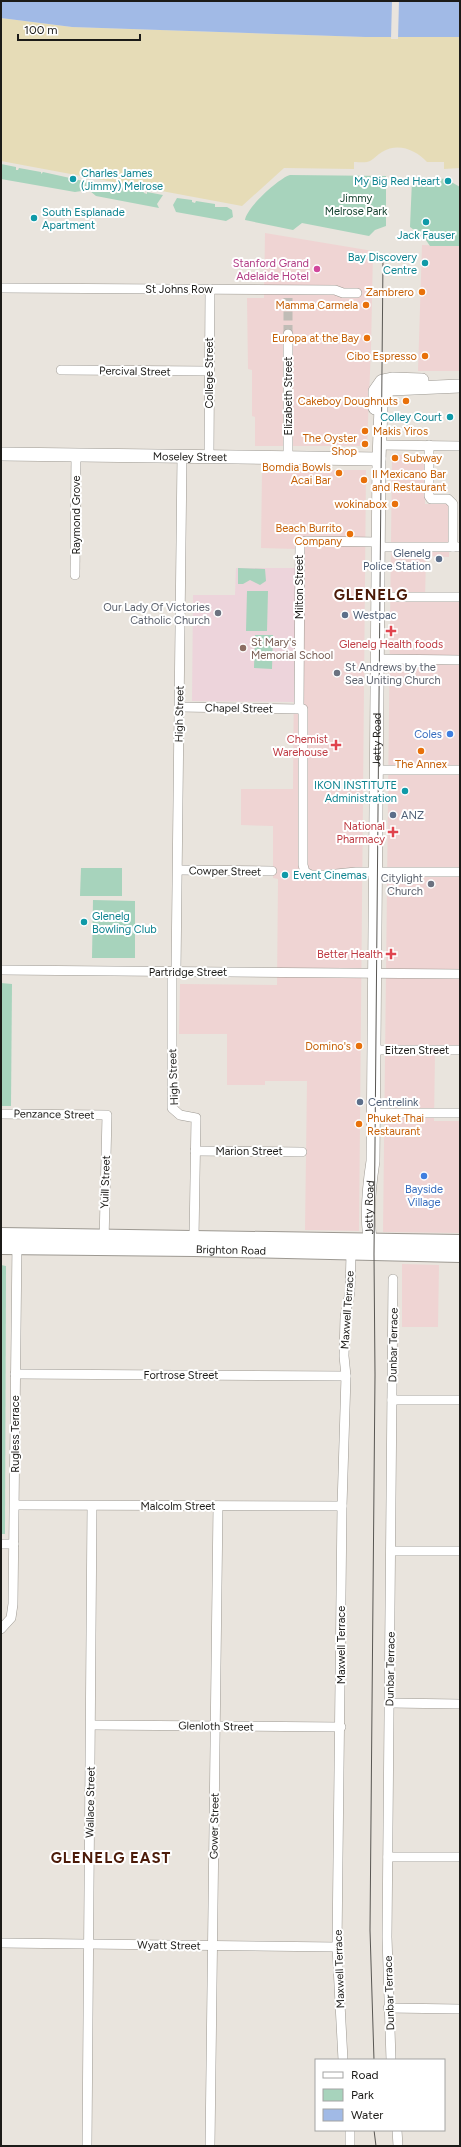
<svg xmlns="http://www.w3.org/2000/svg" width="461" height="2147" font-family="Figtree,sans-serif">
  <rect width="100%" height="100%" fill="#e9e4dd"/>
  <g fill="#efd4d3">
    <polygon points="265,233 373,251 371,348 367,446 255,446 255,417 252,416 252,370 248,369 247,298 264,298"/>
    <polygon points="422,245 460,246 460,371 418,371"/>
    <polygon points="392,455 426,455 425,504 450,504 449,557 426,556 425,600 460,601 460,1053 435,1053 434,1121 460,1121 460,1233 383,1232"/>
    <polygon points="262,470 366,470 359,1231 305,1230 307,1081 265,1081 265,1085 227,1085 227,1034 179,1034 180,984 277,985 278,879 273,878 273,826 241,825 241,789 293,789 295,549 261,548"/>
    <polygon points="402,1264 439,1265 438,1327 402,1327"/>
  </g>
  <polygon fill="#edd4db" points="236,568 295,568 294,702 192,701 193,595 235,595"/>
  <g fill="#a7d3bc">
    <polygon points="1,164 16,167 16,170 18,170 19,168 41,172 41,174 43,172 88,182 88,190 75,192 1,179"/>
    <path d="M290,175L386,176V226L375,230L369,236L302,223L293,230L245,220C246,208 279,178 290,175Z"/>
    <polygon points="414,177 446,179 460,187 460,246 430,246 424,237 410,227 412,180 414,180"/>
    <polygon points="97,183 102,185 103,183 117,186 117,188 120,189 121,187 143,191 144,193 147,194 147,192 163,195 157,204 159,208 96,196 90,191 91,186"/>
    <polygon points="177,198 192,200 192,202 195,203 196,201 215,204 215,207 227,207 232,210 233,217 226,221 176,212 173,205"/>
    <polygon points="238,568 265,569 266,581 260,585 250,580 243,584 238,584"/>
    <polygon points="247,591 268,591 267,631 246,631"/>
    <polygon points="255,635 273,635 272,669 254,668"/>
    <polygon points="81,868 122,868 122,896 80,896"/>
    <polygon points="93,900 135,901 135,958 92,958"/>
    <polygon points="1,983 12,984 11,1106 1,1106"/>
    <polygon points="1,1265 6,1266 5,1534 1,1534"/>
  </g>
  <path fill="#e6dcb7" d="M1,18L72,27L365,37H460V168L444,169V162H427C416,150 398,142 382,152C378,154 374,159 370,161C367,163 359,162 354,162V169L284,168L242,206L1,161Z"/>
  <polygon fill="#a1bae6" points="1,1 460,1 460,37 365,37 72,27 1,18"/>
  <polygon fill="#e9e4dd" points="392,1 399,1 398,39 391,39"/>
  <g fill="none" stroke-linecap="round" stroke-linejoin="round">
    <polyline stroke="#c0bcb6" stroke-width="9" stroke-dasharray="9 4.5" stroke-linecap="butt" points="288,334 288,289"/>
    <defs>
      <g id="street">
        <polyline points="1,288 335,290 343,293 357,293"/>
        <polyline points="61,370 209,371"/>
        <polyline points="379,445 460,446"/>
        <polyline points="429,445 429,496 431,499 448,499 453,504 453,547"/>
        <polyline points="209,456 210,289"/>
        <polyline points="288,458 288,334"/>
        <polyline points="378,547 460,547"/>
        <polyline points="75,575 76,454"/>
        <polyline points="378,597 460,597"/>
        <polyline points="377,659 460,660"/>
        <polyline points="179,707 299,709 300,543 306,541 378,542"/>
        <polyline points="303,709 303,865 305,872 311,875 326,875 356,872 460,872"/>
        <polyline points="376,770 460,770"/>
        <polyline points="178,870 272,871"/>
        <polyline points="1,970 460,974"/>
        <polyline points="172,972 172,1108 180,1115 196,1118 194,1238"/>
        <polyline points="176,972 182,456"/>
        <polyline points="374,1050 460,1050"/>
        <polyline points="373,1113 460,1113"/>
        <polyline points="1,1114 107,1115 104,1242"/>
        <polyline points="195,1151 302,1152"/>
        <polyline points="15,1374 346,1376"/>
        <polyline points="392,1400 460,1400"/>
        <polyline points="15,1505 342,1506"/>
        <polyline points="1,1544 14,1544"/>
        <polyline points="391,1551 460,1551"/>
        <polyline points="1,1629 11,1618 13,1604 17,1242"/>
        <polyline points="389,1703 460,1704"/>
        <polyline points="91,1725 341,1727"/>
        <polyline points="388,1857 460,1857"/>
        <polyline points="1,1943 337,1947"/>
        <polyline points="388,2008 460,2009"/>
        <polyline points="343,2060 337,1947 342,1506 346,1376 344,1356 345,1317 350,1292 351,1254 355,1251"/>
        <polyline points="391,2060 387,1937 393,1279"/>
        <polyline points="350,2130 350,2146"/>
        <polyline points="397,2130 398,2146"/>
        <polyline points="87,2146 92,1506"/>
        <polyline points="210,2146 218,1506"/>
      </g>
      <g id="secondary">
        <polyline points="375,408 375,391 382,381 392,379 422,380"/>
        <path id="s1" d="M1,454L379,459"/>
        <path id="s2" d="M373,1251C365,1226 369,1187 373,1161L379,459L381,407L384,393L391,389L460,386"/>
      </g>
      <g id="primary">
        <polyline points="1,1235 460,1242"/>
        <path id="s3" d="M1,1247L194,1249L460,1255"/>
      </g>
    </defs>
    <use href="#street" stroke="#9c9891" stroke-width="10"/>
    <use href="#secondary" stroke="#9c9891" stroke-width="14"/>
    <use href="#primary" stroke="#9c9891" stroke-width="16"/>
    <use href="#street" stroke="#fff" stroke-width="9"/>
    <use href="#secondary" stroke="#fff" stroke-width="13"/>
    <use href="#primary" stroke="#fff" stroke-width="14"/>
    <g stroke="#595753" stroke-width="1">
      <polyline points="374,2060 370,1930 375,1375 374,1254 383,258"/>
      <polyline points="374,2130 376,2146"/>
    </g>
  </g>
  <g fill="#0f9aa8" stroke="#fff" stroke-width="1.5">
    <circle cx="73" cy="179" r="4"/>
    <circle cx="448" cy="181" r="4"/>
    <circle cx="34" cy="218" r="4"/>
    <circle cx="426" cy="222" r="4"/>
    <circle cx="425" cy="263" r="4"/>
    <circle cx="450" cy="417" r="4"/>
    <circle cx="405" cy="791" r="4"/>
    <circle cx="285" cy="875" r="4"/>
    <circle cx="84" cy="922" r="4"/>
  </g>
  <circle fill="#d1479c" stroke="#fff" stroke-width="1.5" cx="317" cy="269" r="4"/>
  <g fill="#e8710a" stroke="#fff" stroke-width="1.5">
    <circle cx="422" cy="292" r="4"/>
    <circle cx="366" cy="305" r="4"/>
    <circle cx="367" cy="338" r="4"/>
    <circle cx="425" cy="356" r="4"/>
    <circle cx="406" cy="401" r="4"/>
    <circle cx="365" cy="431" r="4"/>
    <circle cx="365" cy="444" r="4"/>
    <circle cx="395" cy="458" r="4"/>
    <circle cx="339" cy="473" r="4"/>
    <circle cx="364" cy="480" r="4"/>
    <circle cx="395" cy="504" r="4"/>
    <circle cx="350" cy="534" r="4"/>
    <circle cx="421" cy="751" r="4"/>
    <circle cx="359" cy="1046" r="4"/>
    <circle cx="359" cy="1124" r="4"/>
  </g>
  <g fill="#5c6f8a" stroke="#fff" stroke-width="1.5">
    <circle cx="439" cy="559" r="4"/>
    <circle cx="345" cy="615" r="4"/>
    <circle cx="393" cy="815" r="4"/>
    <circle cx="360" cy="1102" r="4"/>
  </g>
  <g fill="#6b7280" stroke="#fff" stroke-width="1.5">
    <circle cx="218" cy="613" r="4"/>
    <circle cx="337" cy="673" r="4"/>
    <circle cx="431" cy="884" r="4"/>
  </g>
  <g fill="#e0444e" stroke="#fff" stroke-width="1.5">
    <path d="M389 625h4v4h4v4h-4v4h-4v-4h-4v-4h4z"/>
    <path d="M334 739h4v4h4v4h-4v4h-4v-4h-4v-4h4z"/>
    <path d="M391 826h4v4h4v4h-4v4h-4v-4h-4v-4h4z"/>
    <path d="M389 948h4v4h4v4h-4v4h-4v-4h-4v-4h4z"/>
  </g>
  <circle fill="#8d6e63" stroke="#fff" stroke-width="1.5" cx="243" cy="648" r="4"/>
  <g fill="#3f7fe0" stroke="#fff" stroke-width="1.5">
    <circle cx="450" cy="734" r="4"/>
    <circle cx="424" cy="1176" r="4"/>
  </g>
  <g text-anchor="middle" stroke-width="4" stroke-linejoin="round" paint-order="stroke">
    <g font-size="11" fill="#0d838f" stroke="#fff" text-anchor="start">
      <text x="81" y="177">Charles James<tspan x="81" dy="13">(Jimmy) Melrose</tspan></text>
      <text x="440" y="185" text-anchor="end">My Big Red Heart</text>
      <text x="42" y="216">South Esplanade<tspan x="42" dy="13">Apartment</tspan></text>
      <text x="426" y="239" text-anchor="middle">Jack Fauser</text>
      <text x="417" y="261" text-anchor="end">Bay Discovery<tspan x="417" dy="13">Centre</tspan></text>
      <text x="442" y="421" text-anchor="end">Colley Court</text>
      <text x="397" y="789" text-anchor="end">IKON INSTITUTE<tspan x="397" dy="13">Administration</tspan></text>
      <text x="293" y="879">Event Cinemas</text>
      <text x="92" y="920">Glenelg<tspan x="92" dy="13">Bowling Club</tspan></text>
    </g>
    <g font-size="11" fill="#15422f" stroke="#fff">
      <text x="356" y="202">Jimmy<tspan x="356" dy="13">Melrose Park</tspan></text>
    </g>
    <g font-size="11" fill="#b23c85" stroke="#fff" text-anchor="end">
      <text x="309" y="267">Stanford Grand<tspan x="309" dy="13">Adelaide Hotel</tspan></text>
    </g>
    <g font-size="11" fill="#1c1b18" stroke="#fff">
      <text x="179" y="293">St Johns Row</text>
      <text transform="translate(135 371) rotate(1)" y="4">Percival Street</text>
      <text transform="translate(209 373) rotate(-90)" y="4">College Street</text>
      <text transform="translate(288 396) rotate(-90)" y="4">Elizabeth Street</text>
      <text dy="4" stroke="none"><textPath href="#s1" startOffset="189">Moseley Street</textPath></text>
      <text transform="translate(76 515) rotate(-90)" y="4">Raymond Grove</text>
      <text transform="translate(299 587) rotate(-90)" y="4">Milton Street</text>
      <text transform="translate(239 708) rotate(1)" y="4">Chapel Street</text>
      <text transform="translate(179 714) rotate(-89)" y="4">High Street</text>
      <text dy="4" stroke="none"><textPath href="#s2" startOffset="512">Jetty Road</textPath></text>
      <text transform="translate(225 871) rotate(1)" y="4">Cowper Street</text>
      <text x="188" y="976">Partridge Street</text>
      <text x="417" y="1054">Eitzen Street</text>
      <text transform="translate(173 1077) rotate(-92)" y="4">High Street</text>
      <text transform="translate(54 1114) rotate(1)" y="4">Penzance Street</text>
      <text x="249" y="1155">Marion Street</text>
      <text transform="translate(105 1182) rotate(-88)" y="4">Yuill Street</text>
      <text dy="4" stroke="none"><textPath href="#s2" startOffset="44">Jetty Road</textPath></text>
      <text dy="4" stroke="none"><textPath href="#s3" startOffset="230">Brighton Road</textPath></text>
      <text transform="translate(347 1310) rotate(-86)" y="4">Maxwell Terrace</text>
      <text transform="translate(393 1345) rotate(-89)" y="4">Dunbar Terrace</text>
      <text x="181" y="1379">Fortrose Street</text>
      <text transform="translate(15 1434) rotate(-90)" y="4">Rugless Terrace</text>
      <text x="178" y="1510">Malcolm Street</text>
      <text transform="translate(341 1645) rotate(-90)" y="4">Maxwell Terrace</text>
      <text transform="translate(390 1669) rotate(-89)" y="4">Dunbar Terrace</text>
      <text transform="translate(216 1726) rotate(1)" y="4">Glenloth Street</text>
      <text transform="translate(90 1802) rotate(-89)" y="4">Wallace Street</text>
      <text transform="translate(214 1826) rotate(-89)" y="4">Gower Street</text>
      <text transform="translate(169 1945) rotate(1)" y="4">Wyatt Street</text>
      <text transform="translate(339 1969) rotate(-92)" y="4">Maxwell Terrace</text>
      <text transform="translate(389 1993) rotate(-92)" y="4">Dunbar Terrace</text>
    </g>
    <g font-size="11" fill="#c56008" stroke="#fff" text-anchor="end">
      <text x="414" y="296">Zambrero</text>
      <text x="358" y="309">Mamma Carmela</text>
      <text x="359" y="342">Europa at the Bay</text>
      <text x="417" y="360">Cibo Espresso</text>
      <text x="398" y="405">Cakeboy Doughnuts</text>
      <text x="373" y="435" text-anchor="start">Makis Yiros</text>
      <text x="357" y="442">The Oyster<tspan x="357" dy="13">Shop</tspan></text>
      <text x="403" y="462" text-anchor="start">Subway</text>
      <text x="331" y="471">Bomdia Bowls<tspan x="331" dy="13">Acai Bar</tspan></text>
      <text x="372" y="478" text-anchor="start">Il Mexicano Bar<tspan x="372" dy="13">and Restaurant</tspan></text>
      <text x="387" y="508">wokinabox</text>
      <text x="342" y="532">Beach Burrito<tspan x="342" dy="13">Company</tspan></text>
      <text x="421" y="768" text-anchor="middle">The Annex</text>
      <text x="351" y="1050">Domino's</text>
      <text x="367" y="1122" text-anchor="start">Phuket Thai<tspan x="367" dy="13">Restaurant</tspan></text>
    </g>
    <g font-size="11" fill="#4e5e75" stroke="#fff" text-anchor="start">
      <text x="431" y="557" text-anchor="end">Glenelg<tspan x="431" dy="13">Police Station</tspan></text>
      <text x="353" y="619">Westpac</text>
      <text x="401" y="819">ANZ</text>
      <text x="368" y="1106">Centrelink</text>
    </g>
    <g font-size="11" fill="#5b616d" stroke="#fff" text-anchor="end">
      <text x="210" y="611">Our Lady Of Victories<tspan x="210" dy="13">Catholic Church</tspan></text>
      <text x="345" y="671" text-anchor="start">St Andrews by the<tspan x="345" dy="13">Sea Uniting Church</tspan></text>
      <text x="423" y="882">Citylight<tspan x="423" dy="13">Church</tspan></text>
    </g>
    <g font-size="11" fill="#785e54" stroke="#fff" text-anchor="start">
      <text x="251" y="646">St Mary's<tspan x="251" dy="13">Memorial School</tspan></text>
    </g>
    <g font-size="11" fill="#be3a42" stroke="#fff" text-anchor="end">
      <text x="391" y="648" text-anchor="middle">Glenelg Health foods</text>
      <text x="328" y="743">Chemist<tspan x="328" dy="13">Warehouse</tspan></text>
      <text x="385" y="830">National<tspan x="385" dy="13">Pharmacy</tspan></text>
      <text x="383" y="958">Better Health</text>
    </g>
    <g font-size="11" fill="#366cbe" stroke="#fff" text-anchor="end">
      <text x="442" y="738">Coles</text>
      <text x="424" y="1193" text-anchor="middle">Bayside<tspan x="424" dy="13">Village</tspan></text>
    </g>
    <g font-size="15" font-weight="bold" letter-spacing="1" fill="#4b1a08" stroke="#fff">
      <text x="371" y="600">GLENELG</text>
      <text x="111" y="1863">GLENELG EAST</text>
    </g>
  </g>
  <rect width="461" height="2147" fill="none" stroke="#1c1b18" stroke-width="4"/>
  <rect x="315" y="2059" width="130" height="72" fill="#ffffff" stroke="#a4a4a3"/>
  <rect x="323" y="2072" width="20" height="6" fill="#ffffff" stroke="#a4a4a3"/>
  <text x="351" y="2079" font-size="12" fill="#1c1b18">Road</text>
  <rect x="323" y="2089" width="20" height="12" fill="#a7d3bc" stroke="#a4a4a3"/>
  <text x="351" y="2099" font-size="12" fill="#1c1b18">Park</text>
  <rect x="323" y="2109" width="20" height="12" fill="#a1bae6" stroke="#a4a4a3"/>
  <text x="351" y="2119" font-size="12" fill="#1c1b18">Water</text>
  <path d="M18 34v6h122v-6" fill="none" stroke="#1c1b18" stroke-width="2"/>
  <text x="24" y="34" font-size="12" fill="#1c1b18" stroke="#ffffff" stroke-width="3" paint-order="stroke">100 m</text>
</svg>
